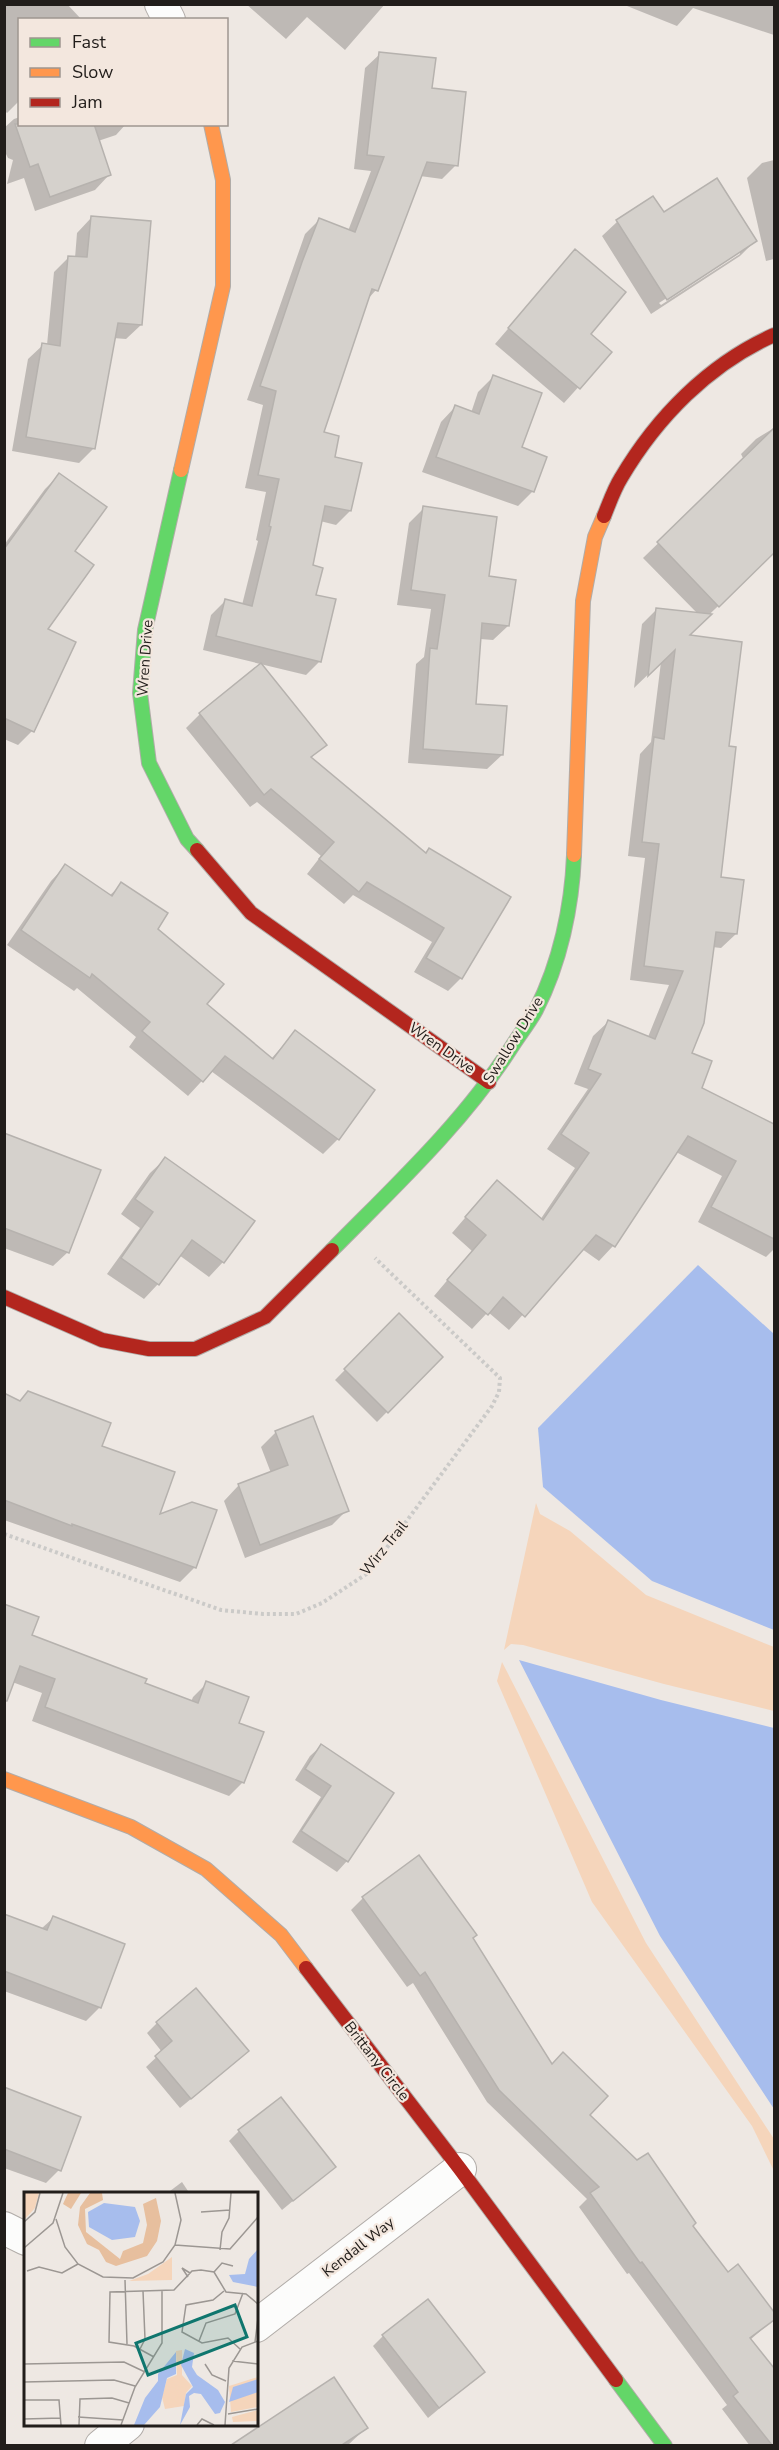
<svg xmlns="http://www.w3.org/2000/svg" width="779" height="2450" font-family="'Nunito Sans',sans-serif">
  <rect width="100%" height="100%" fill="#eee8e3"/>
  <g fill="#f5d5bb">
    <polygon points="536,1503 540,1514 570,1531 646,1595 774,1647 774,1711 664,1684 523,1645 511,1644 504,1650"/>
    <polygon points="502,1662 646,1943 774,2139 774,2171 752,2126 592,1902 497,1681"/>
  </g>
  <g fill="#a7bded">
    <polygon points="698,1265 774,1334 774,1630 652,1581 543,1487 538,1428"/>
    <polygon points="519,1660 661,1700 774,1728 774,2109 660,1936"/>
  </g>
  <g fill="#0003" fill-rule="evenodd">
    <polygon points="4,4 67,4 82,20 20,20 20,100 7,113 4,110"/>
    <polygon points="246,4 385,4 345,50 307,17 286,39"/>
    <polygon points="622,4 774,4 774,35 693,8 677,26"/>
    <polygon points="380,54 431,90 456,165 442,179 420,176 376,290 367,300 322,434 333,458 350,511 336,525 320,521 311,566 320,661 306,675 203,650 211,615 225,601 242,605 258,541 256,540 266,492 245,488 263,405 247,400 305,234 319,220 348,231 371,171 354,169 365,68"/>
    <polygon points="20,117 20,124 126,124 116,135 98,141 109,175 95,190 35,211 24,178 7,184 13,160 8,158 4,150 4,128 14,119"/>
    <polygon points="774,160 774,259 766,261 747,178 762,163"/>
    <path d="M653,198L663,214L755,241L740,256L651,314L602,236L617,222ZM740,250V254L661,305L659,303Z"/>
    <polygon points="91,218 141,325 126,339 113,338 94,448 79,463 12,451 28,359 43,345 47,345 54,272 69,257 75,258 77,233"/>
    <polygon points="575,251 589,334 610,352 564,403 495,344"/>
    <polygon points="493,377 520,448 533,491 518,506 422,472 441,422 455,407 471,413 478,392"/>
    <polygon points="774,428 774,552 687,636 727,747 719,878 736,934 721,948 712,947 690,1054 700,1088 774,1126 774,1141 769,1152 774,1155 774,1249 766,1257 698,1222 722,1176 676,1152 613,1246 599,1261 582,1249 509,1330 488,1312 472,1329 434,1296 472,1251 452,1233 483,1197 540,1220 575,1168 547,1149 588,1089 574,1084 593,1036 608,1022 648,1037 669,985 630,980 645,858 628,856 640,754 651,742 661,662 634,688 642,624 657,609 698,614 643,558 744,460 741,454 756,439"/>
    <polygon points="59,475 73,552 46,630 32,731 18,745 4,739 4,545 45,489"/>
    <polygon points="424,508 487,577 508,626 493,640 480,639 475,705 502,755 487,769 408,763 416,664 424,657 431,609 397,605 409,523"/>
    <polygon points="200,714 325,744 310,759 425,854 461,978 448,991 414,972 432,942 353,895 344,904 307,874 321,856 257,802 250,807 186,728"/>
    <polygon points="65,866 109,896 122,884 156,929 205,1004 271,1059 295,1032 338,1139 323,1154 211,1071 188,1096 129,1047 136,1037 77,988 74,991 7,945 51,881"/>
    <polygon points="4,1135 68,1252 53,1266 4,1248"/>
    <polygon points="165,1159 223,1262 209,1277 179,1255 158,1284 144,1299 107,1274 140,1228 121,1214 150,1173"/>
    <polygon points="399,1315 441,1357 377,1422 335,1380"/>
    <polygon points="28,1393 100,1447 158,1516 195,1567 180,1582 4,1520 4,1404 18,1402"/>
    <polygon points="276,1432 347,1510 332,1525 245,1558 224,1501 238,1486 271,1473 261,1447"/>
    <polygon points="30,1636 191,1702 193,1697 207,1683 237,1723 243,1782 229,1796 32,1721 42,1693 4,1679"/>
    <polygon points="321,1746 392,1794 347,1861 337,1872 292,1842 321,1797 295,1780 310,1756"/>
    <polygon points="363,1898 472,1938 552,2066 588,2115 691,2226 728,2274 738,2266 774,2315 774,2319 750,2340 774,2370 774,2446 750,2446 722,2409 727,2405 629,2273 627,2274 579,2207 587,2199 487,2102 413,1983 407,1987 351,1910"/>
    <polygon points="4,1916 41,1929 53,1918 100,2007 86,2021 4,1991"/>
    <polygon points="157,2023 237,2061 180,2108 146,2067 162,2052 147,2033"/>
    <polygon points="4,2089 59,2170 46,2183 4,2168"/>
    <polygon points="239,2131 334,2167 282,2210 229,2141"/>
    <polygon points="182,2182 190,2194 166,2194"/>
    <polygon points="383,2336 483,2372 428,2418 373,2346"/>
    <polygon points="366,2428 347,2446 240,2446 253,2433"/>
  </g>
  <g fill="#d5d1cc" stroke="#b6b2ae" stroke-width="1.5">
    <polygon points="379,52 436,58 432,88 466,92 458,166 427,162 378,291 372,289 324,432 339,436 335,457 362,463 351,511 325,506 313,565 323,568 316,595 336,599 321,662 216,636 225,599 252,606 271,527 269,526 279,479 258,475 276,391 260,386 302,262 319,218 355,232 384,157 367,155"/>
    <polygon points="15,124 94,124 111,175 50,197 38,164 30,167"/>
    <polygon points="717,178 757,241 667,300 616,220 653,196 664,212"/>
    <polygon points="91,216 151,221 142,325 118,323 95,449 26,437 42,343 60,346 68,256 87,257"/>
    <polygon points="575,249 626,292 591,334 612,352 580,389 508,328"/>
    <polygon points="493,375 542,393 522,447 547,457 534,492 436,457 455,405 479,414"/>
    <polygon points="774,428 774,553 719,607 657,542"/>
    <polygon points="59,473 107,507 75,551 94,565 48,629 76,642 34,732 4,718 4,549"/>
    <polygon points="423,506 497,517 489,576 516,580 509,626 482,623 476,704 507,706 503,755 423,749 430,648 437,649 445,595 411,590"/>
    <polygon points="656,608 712,614 690,635 742,642 729,746 736,747 721,877 744,880 737,934 716,932 704,1023 692,1053 712,1061 702,1088 774,1124 774,1239 711,1207 736,1161 688,1136 615,1247 596,1235 525,1317 503,1297 488,1315 447,1280 486,1235 465,1217 497,1180 543,1220 589,1153 561,1134 601,1074 588,1069 608,1020 655,1039 683,971 644,966 659,844 642,842 654,737 664,739 675,650 648,676"/>
    <polygon points="261,663 327,745 311,757 426,853 429,848 511,897 462,979 426,958 444,928 367,882 359,892 319,859 334,842 271,789 264,795 199,713"/>
    <polygon points="65,864 112,896 121,882 168,913 158,929 224,984 207,1004 273,1059 295,1030 375,1090 339,1140 225,1056 203,1082 142,1031 150,1022 92,974 90,978 21,930"/>
    <polygon points="4,1133 101,1170 69,1253 4,1228"/>
    <polygon points="165,1157 255,1221 224,1263 192,1240 159,1285 121,1258 153,1212 135,1199"/>
    <polygon points="399,1313 443,1357 388,1413 344,1369"/>
    <polygon points="28,1391 111,1423 102,1446 175,1472 160,1514 192,1502 217,1510 196,1568 72,1524 72,1526 4,1500 4,1393 20,1401"/>
    <polygon points="313,1416 349,1511 260,1545 238,1484 288,1465 275,1431"/>
    <polygon points="4,1604 39,1617 32,1635 147,1679 145,1683 198,1703 206,1681 249,1697 239,1723 264,1732 244,1783 45,1707 55,1679 20,1666 7,1701 4,1701"/>
    <polygon points="321,1744 394,1793 348,1862 301,1831 331,1786 305,1769"/>
    <polygon points="419,1855 477,1935 473,1938 552,2064 563,2052 608,2096 590,2115 637,2160 648,2153 696,2223 693,2226 728,2272 738,2264 774,2312 774,2320 750,2338 774,2368 774,2445 772,2445 733,2396 738,2392 642,2262 640,2263 590,2193 599,2187 499,2090 425,1972 420,1976 362,1897"/>
    <polygon points="4,1914 47,1930 53,1916 125,1944 101,2008 4,1971"/>
    <polygon points="196,1988 249,2051 191,2099 155,2056 172,2041 156,2022"/>
    <polygon points="4,2087 81,2117 61,2171 4,2149"/>
    <polygon points="281,2097 336,2167 293,2201 238,2130"/>
    <polygon points="428,2299 485,2372 439,2408 382,2335"/>
    <polygon points="334,2377 368,2428 342,2445 231,2445"/>
  </g>
  <g fill="none" stroke-linecap="round" stroke-linejoin="round">
    <defs>
      <g id="street">
        <polyline points="161,4 169,20"/>
        <polyline points="4,2228 26,2239"/>
        <polyline points="256,2326 460,2169"/>
        <polyline points="101,2446 128,2424"/>
      </g>
      <g id="fast">
        <polyline points="181,470 145,630 140,693 149,763 187,839 197,850"/>
        <path d="M332,1250C395,1186 462,1124 511,1048C519,1035 529,1023 536,1010C560,963 572,907 574,855"/>
        <polyline points="616,2380 665,2446"/>
      </g>
      <g id="slow">
        <polyline points="181,470 223,286 223,180 211,124"/>
        <polyline points="574,855 583,601 595,537 604,516"/>
        <polyline points="4,1779 131,1827 206,1869 281,1935 306,1968"/>
      </g>
      <g id="jam">
        <path d="M604,516C609,504 614,489 621,478C657,417 709,364 774,335"/>
        <polyline points="197,850 251,913 489,1082"/>
        <polyline points="4,1297 102,1340 149,1349 195,1349 265,1317 332,1250"/>
        <polyline points="306,1968 460,2169 616,2380"/>
      </g>
    </defs>
    <use href="#street" stroke="#b1aca8" stroke-width="34"/>
    <use href="#fast" stroke="#b1aca8" stroke-width="16"/>
    <use href="#slow" stroke="#b1aca8" stroke-width="16"/>
    <use href="#jam" stroke="#b1aca8" stroke-width="16"/>
    <polyline stroke="#cbcac8" stroke-width="4" stroke-dasharray="3 3" stroke-linecap="butt" points="4,1534 221,1610 263,1614 296,1614 322,1603 368,1573 492,1406 499,1392 500,1378 375,1258"/>
    <use href="#street" stroke="#fcfcfb" stroke-width="32"/>
    <use href="#fast" stroke="#63d668" stroke-width="14"/>
    <use href="#slow" stroke="#ff974d" stroke-width="14"/>
    <use href="#jam" stroke="#b3261e" stroke-width="14"/>
  </g>
  <g text-anchor="middle" stroke-width="4.5" stroke-linejoin="round" paint-order="stroke">
    <g font-size="15" fill="#211d1a" stroke="#f3e7de">
      <text transform="translate(145 658) rotate(-86)" y="5">Wren Drive</text>
      <text transform="translate(513 1040) rotate(-58)" y="5">Swallow Drive</text>
      <text transform="translate(442 1048) rotate(35)" y="5">Wren Drive</text>
      <text transform="translate(384 1548) rotate(-51)" y="5">Wirz Trail</text>
      <text transform="translate(377 2061) rotate(52)" y="5">Brittany Circle</text>
      <text transform="translate(358 2247) rotate(-38)" y="5">Kendall Way</text>
    </g>
  </g>
  <g transform="translate(24 2192)">
    <rect width="234" height="234" fill="#eee8e3"/>
    <path d="M0,1H15L11,16L0,28ZM148,65V88L105,89L124,82ZM158,158V183L168,194L162,201L160,214L141,217L138,205L143,187L153,183L152,159ZM234,185V215L207,220L205,194ZM234,218V229L209,230L208,225Z" fill="#f5d5bb"/>
    <path d="M44,1H57L47,17L39,12ZM66,1H78L79,8L61,17L62,40L96,67L99,59L119,51L123,33L119,12L132,6L137,29L133,49L123,64L92,74L82,70L75,58L63,52L54,33L56,15Z" fill="#e7bf9e"/>
    <path d="M80,11L111,15L116,29L111,45L88,48L65,35L64,20ZM234,57V95L209,90L205,83L221,82L225,67ZM161,157L170,161L168,175L173,183L194,198L201,210L196,221L191,222L177,202L170,201L165,204L166,215L156,233L162,202L169,195L157,173ZM152,160V182L143,186L136,215L120,233H110L121,206L134,189V182ZM234,187V200L205,210L209,195Z" fill="#a7bded"/>
    <path fill="none" stroke="#9c9793" stroke-width="1.5" d="M177,20L206,18M32,27L41,55L54,72L79,85L109,86L139,70L151,53L157,28L151,1M0,30L11,20L16,1M151,53L206,57L234,25M0,56L29,31L39,1M196,58L198,40L205,26L207,1M3,79L15,75L38,81L54,72M190,80L198,71L209,74M164,85L158,76L166,81M101,88L103,152M200,99L189,108L162,113L158,140L178,151L204,146L216,157M175,149L182,131L211,122L219,101M231,150L234,126M116,157L121,147L119,99M130,165L110,154L85,150L86,100L150,98L168,79L177,78L190,80L202,100L222,102L234,112M208,169L234,172M0,172L100,170L121,180M181,172L188,183L202,189M0,190L90,188L111,194M0,208H35L37,233M204,222L234,217M54,225L99,228M0,227L37,226M55,233L56,207L88,206L105,211M97,233L111,195L138,151V99M173,233L178,227L190,233M201,233L205,176L218,155L234,149"/>
    <path fill="#0f766e" fill-opacity="0.15" stroke="#0f766e" stroke-width="3" d="M211,113L223,145L124,183L112,151Z"/>
    <rect width="234" height="234" fill="none" stroke="#211d1a" stroke-width="3"/>
  </g>
  <rect width="779" height="2450" fill="none" stroke="#211d1a" stroke-width="12"/>
  <rect x="18" y="18" width="210" height="108" fill="#f3e7de" stroke="#9f9690" stroke-width="1.5"/>
  <rect x="30" y="38" width="30" height="9" fill="#63d668" stroke="#9f9690" stroke-width="1.5"/>
  <text x="72" y="48" font-size="18" fill="#211d1a">Fast</text>
  <rect x="30" y="68" width="30" height="9" fill="#ff974d" stroke="#9f9690" stroke-width="1.5"/>
  <text x="72" y="78" font-size="18" fill="#211d1a">Slow</text>
  <rect x="30" y="98" width="30" height="9" fill="#b3261e" stroke="#9f9690" stroke-width="1.5"/>
  <text x="72" y="108" font-size="18" fill="#211d1a">Jam</text>
</svg>
